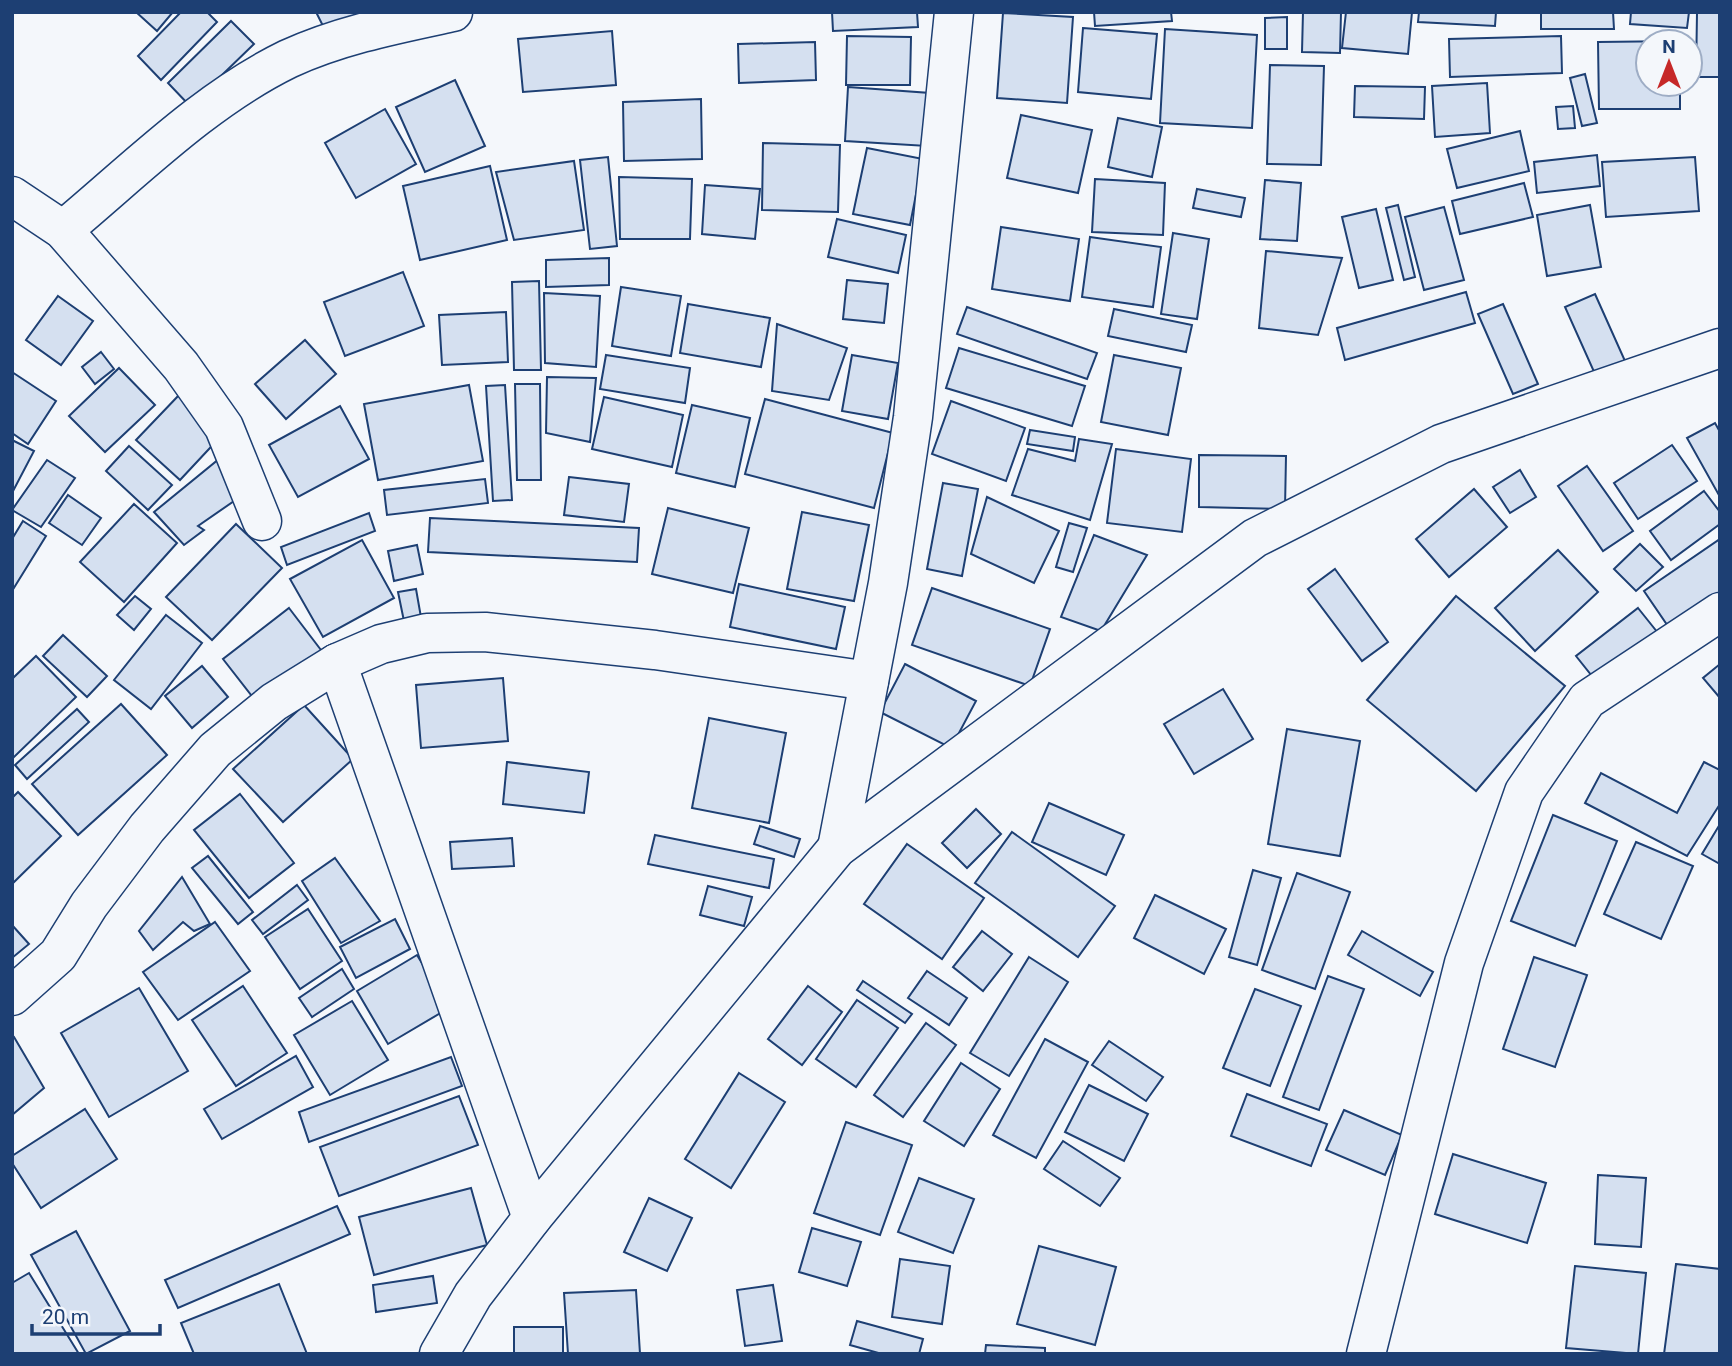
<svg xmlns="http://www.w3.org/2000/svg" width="1732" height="1366" font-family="Roboto,sans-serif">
  <rect width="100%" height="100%" fill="#f4f7fb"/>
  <g fill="#d5e0f0" stroke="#1d3f73" stroke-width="2">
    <polygon points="136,12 173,12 157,31"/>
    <polygon points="181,12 207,12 217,22 161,80 138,56"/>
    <polygon points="316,12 374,12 328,36"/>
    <polygon points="832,12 917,12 918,27 833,31"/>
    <polygon points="1094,12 1171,12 1172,21 1095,26"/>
    <polygon points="1303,12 1341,12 1340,53 1302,52"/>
    <polygon points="1346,12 1412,12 1408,54 1342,48"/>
    <polygon points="1419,12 1496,12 1495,26 1418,22"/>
    <polygon points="1541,12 1613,12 1614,29 1541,29"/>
    <polygon points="1631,12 1689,12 1687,28 1630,24"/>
    <polygon points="1003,13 1073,17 1067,103 997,98"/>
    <polygon points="1697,13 1720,13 1720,77 1696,77"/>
    <polygon points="1287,17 1287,49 1265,49 1265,18"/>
    <polygon points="231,21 254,44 190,106 168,83"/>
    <polygon points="1083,28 1157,34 1151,99 1078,92"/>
    <polygon points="1165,29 1257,35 1252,128 1160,123"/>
    <polygon points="612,31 616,85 523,92 518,39"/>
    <polygon points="847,36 911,37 910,85 846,85"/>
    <polygon points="1561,36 1562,73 1450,77 1449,39"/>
    <polygon points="1680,41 1648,42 1648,84 1680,84 1680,109 1599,109 1598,42"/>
    <polygon points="815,42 816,80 739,83 738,44"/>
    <polygon points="1270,65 1324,66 1321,165 1267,164"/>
    <polygon points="1585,74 1597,123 1582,126 1570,78"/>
    <polygon points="455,80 485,146 425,172 396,107"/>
    <polygon points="1487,83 1490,133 1435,137 1432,86"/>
    <polygon points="1355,86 1425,87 1424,119 1354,117"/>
    <polygon points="848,87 930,93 927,146 845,141"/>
    <polygon points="701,99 702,159 624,161 623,102"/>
    <polygon points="1573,106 1575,128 1558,129 1556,107"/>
    <polygon points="385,109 416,164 356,198 325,143"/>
    <polygon points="1021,115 1092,130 1078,193 1007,178"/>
    <polygon points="1118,118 1162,127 1152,177 1108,167"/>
    <polygon points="1520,131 1529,171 1457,188 1447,149"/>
    <polygon points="763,143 840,145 838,212 762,210"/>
    <polygon points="867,148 923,159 910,225 853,214"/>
    <polygon points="1597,155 1600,186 1537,193 1534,162"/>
    <polygon points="608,157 617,246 590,249 580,160"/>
    <polygon points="1695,157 1699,211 1606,217 1602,162"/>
    <polygon points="574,161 584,230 514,240 496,172"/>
    <polygon points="490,166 507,240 420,260 403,186"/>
    <polygon points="619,177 692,179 690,239 620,239"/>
    <polygon points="1095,179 1165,183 1163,235 1092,232"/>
    <polygon points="1265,180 1301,183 1297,241 1260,239"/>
    <polygon points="1524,183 1533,217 1460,234 1452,201"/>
    <polygon points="705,185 760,189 755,239 702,234"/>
    <polygon points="1197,189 1245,198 1241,217 1193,208"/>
    <polygon points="1398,205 1415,277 1404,280 1386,208"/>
    <polygon points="1590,205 1601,267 1547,276 1537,215"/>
    <polygon points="1444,207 1464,280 1424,290 1405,217"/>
    <polygon points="1376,209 1393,280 1359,288 1342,217"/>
    <polygon points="837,219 906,235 898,273 828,257"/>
    <polygon points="1001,227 1079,239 1070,301 992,289"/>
    <polygon points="1173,233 1209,239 1197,319 1161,314"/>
    <polygon points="1090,237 1161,247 1153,307 1082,297"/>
    <polygon points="1266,251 1342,258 1318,335 1259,328"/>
    <polygon points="609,258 609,285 546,287 546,260"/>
    <polygon points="403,272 424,326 345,356 324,302"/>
    <polygon points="847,280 888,284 884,323 843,319"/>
    <polygon points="539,281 541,370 514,370 512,282"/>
    <polygon points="621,287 681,296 671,356 612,346"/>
    <polygon points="1466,292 1475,323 1345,360 1337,328"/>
    <polygon points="544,293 600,296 596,367 545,363"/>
    <polygon points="1595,294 1625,361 1595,374 1565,307"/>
    <polygon points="58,296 93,321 61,365 26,340"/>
    <polygon points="688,304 770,318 761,367 680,353"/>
    <polygon points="1503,304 1538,384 1513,394 1478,314"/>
    <polygon points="967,307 1097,353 1087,379 957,334"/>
    <polygon points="1114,309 1192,325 1186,352 1108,336"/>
    <polygon points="506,312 508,362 442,365 439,315"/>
    <polygon points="777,324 847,348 829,400 772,391"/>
    <polygon points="305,340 336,374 286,419 255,384"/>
    <polygon points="959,348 1085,386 1072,426 946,388"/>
    <polygon points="101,352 114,369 95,384 82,367"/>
    <polygon points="606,355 690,368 685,403 600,389"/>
    <polygon points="852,355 898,363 888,419 842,411"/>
    <polygon points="1114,355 1181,368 1168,435 1101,422"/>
    <polygon points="119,368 155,405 105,452 69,416"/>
    <polygon points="12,372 56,401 28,444 12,433"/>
    <polygon points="547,377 596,378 590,442 546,433"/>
    <polygon points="515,384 540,384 541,480 517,480"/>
    <polygon points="469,385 483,461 378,480 364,404"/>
    <polygon points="505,385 512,500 493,501 486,386"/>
    <polygon points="180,394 223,434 180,480 136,440"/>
    <polygon points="604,397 683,415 672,467 592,449"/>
    <polygon points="765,399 893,433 874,508 745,474"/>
    <polygon points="951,401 1025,428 1006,481 932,454"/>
    <polygon points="692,405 750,418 735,487 676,473"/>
    <polygon points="340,406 369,459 298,497 269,445"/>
    <polygon points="1715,423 1720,432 1720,497 1687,438"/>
    <polygon points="1030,430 1075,437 1073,451 1027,444"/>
    <polygon points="1079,439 1112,444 1090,520 1012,495 1028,449 1075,461"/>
    <polygon points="12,440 34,451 12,493"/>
    <polygon points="1672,445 1697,481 1638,519 1614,483"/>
    <polygon points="129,446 172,485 148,510 106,471"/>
    <polygon points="1116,449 1191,459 1182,532 1107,523"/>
    <polygon points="1199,455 1286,456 1285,509 1199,507"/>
    <polygon points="219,459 247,492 198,526 204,530 184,545 154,512"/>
    <polygon points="47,460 75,478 41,527 12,510"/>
    <polygon points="1587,466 1633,531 1603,551 1558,486"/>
    <polygon points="1520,470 1536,497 1510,513 1493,487"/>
    <polygon points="569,477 629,484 624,522 564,515"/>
    <polygon points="485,479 488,503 387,515 384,490"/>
    <polygon points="943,483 978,489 962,576 927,569"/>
    <polygon points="1474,489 1507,527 1449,577 1416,539"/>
    <polygon points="1704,491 1720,512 1720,524 1671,560 1650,531"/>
    <polygon points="68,495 101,518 82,545 49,523"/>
    <polygon points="987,497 1059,531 1034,583 971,554"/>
    <polygon points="134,504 177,543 124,602 80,562"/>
    <polygon points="668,508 749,528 733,593 652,574"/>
    <polygon points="802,512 869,525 854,601 787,589"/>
    <polygon points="369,513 375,531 287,565 281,547"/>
    <polygon points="430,518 639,528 637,562 428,552"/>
    <polygon points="23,521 46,536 12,591 12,539"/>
    <polygon points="1069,523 1087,528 1073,572 1056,567"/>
    <polygon points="236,524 282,568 212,640 166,597"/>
    <polygon points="1094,535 1147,555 1101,631 1061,617"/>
    <polygon points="1720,539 1720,599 1672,632 1644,591"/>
    <polygon points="362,540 394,598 323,637 290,579"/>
    <polygon points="1640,544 1663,567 1636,591 1614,569"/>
    <polygon points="417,545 423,574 394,581 388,551"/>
    <polygon points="1558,550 1598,592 1535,651 1495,608"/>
    <polygon points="1335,569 1388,642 1362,661 1308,589"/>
    <polygon points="739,584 845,607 836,649 730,627"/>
    <polygon points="932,588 1050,629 1030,686 912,645"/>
    <polygon points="416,589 422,623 405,626 398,592"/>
    <polygon points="135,596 151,609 134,630 117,615"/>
    <polygon points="1456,596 1565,686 1476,791 1367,700"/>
    <polygon points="289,608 324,654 258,704 223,659"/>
    <polygon points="1638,608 1658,633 1596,681 1576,656"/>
    <polygon points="166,615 202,643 151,709 114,680"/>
    <polygon points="63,635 107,676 87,697 43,656"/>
    <polygon points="36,656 76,697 13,758 12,679"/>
    <polygon points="905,664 976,701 951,748 880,712"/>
    <polygon points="1720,664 1720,698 1703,678"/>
    <polygon points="202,666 228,697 192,728 165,696"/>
    <polygon points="503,678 508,741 421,748 416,685"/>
    <polygon points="1223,689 1253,739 1194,774 1164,724"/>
    <polygon points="121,704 167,755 78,835 32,784"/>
    <polygon points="304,705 353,759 283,822 233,769"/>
    <polygon points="77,709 89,722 27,779 15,765"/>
    <polygon points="709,718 786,733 769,823 692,808"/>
    <polygon points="1287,729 1360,741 1340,856 1268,844"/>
    <polygon points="507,762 589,772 584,813 503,804"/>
    <polygon points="1704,762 1720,770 1720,804 1687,856 1585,803 1601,773 1677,813"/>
    <polygon points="18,792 61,836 12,884 12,798"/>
    <polygon points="240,794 294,863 249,898 194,830"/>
    <polygon points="1049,803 1124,835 1106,875 1032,842"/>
    <polygon points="976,809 1001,834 967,868 942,843"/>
    <polygon points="1553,815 1617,841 1575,946 1511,921"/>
    <polygon points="1720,824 1720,864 1702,854"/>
    <polygon points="760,826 800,839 794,857 754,844"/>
    <polygon points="1012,832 1115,906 1078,957 975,883"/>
    <polygon points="655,835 774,859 769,888 648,864"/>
    <polygon points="512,838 514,866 452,869 450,842"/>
    <polygon points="1636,842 1693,866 1661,939 1604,914"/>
    <polygon points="907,844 984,898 942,959 864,904"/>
    <polygon points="208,856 253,912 238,924 192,868"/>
    <polygon points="335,858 380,921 341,943 302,881"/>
    <polygon points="1253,870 1281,878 1257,965 1229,957"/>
    <polygon points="1297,873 1350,892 1315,989 1262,970"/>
    <polygon points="182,877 210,924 194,931 183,922 153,950 139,931"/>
    <polygon points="297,885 308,900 263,934 252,920"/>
    <polygon points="708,886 752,897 744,926 700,915"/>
    <polygon points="1155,895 1226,929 1204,974 1134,938"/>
    <polygon points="308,909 342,961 300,989 265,937"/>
    <polygon points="395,919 410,949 356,978 340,947"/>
    <polygon points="215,922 250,971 178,1020 143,972"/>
    <polygon points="12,925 29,944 12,958"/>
    <polygon points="982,931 1012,954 983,991 953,967"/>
    <polygon points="1362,931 1433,972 1420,996 1348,955"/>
    <polygon points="417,955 449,1008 388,1044 357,991"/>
    <polygon points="1029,957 1068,982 1009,1076 970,1053"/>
    <polygon points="1534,957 1587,975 1555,1067 1503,1049"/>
    <polygon points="342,969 354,989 312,1017 299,998"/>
    <polygon points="927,971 967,998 949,1025 908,998"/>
    <polygon points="1328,976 1364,989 1319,1110 1283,1097"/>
    <polygon points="863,981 912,1014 905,1023 857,990"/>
    <polygon points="243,986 287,1053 236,1086 192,1020"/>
    <polygon points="808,986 842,1012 802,1065 768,1039"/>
    <polygon points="139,988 188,1071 109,1117 61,1033"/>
    <polygon points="1255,989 1301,1006 1270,1086 1223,1068"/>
    <polygon points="857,1000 898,1028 856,1087 816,1059"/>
    <polygon points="352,1001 388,1060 330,1095 294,1035"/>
    <polygon points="926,1023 956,1045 903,1117 874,1095"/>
    <polygon points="14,1037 44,1088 12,1115 12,1038"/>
    <polygon points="1045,1039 1088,1062 1036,1158 993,1135"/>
    <polygon points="1109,1041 1163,1077 1146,1101 1092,1065"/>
    <polygon points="296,1056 313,1087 222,1139 204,1109"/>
    <polygon points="451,1057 462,1086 309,1142 299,1112"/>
    <polygon points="961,1063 1000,1089 964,1146 924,1121"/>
    <polygon points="739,1073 785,1102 731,1188 685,1159"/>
    <polygon points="1089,1085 1148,1114 1124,1161 1065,1132"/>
    <polygon points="1247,1094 1327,1124 1311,1166 1231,1136"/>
    <polygon points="459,1096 478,1145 339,1196 320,1147"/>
    <polygon points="85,1109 117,1159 41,1208 12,1163 12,1156"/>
    <polygon points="1344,1110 1402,1135 1385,1175 1326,1150"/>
    <polygon points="846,1122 912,1145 880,1235 814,1213"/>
    <polygon points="1063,1141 1120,1178 1100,1206 1044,1169"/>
    <polygon points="1453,1154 1546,1183 1527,1243 1435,1214"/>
    <polygon points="1598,1175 1646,1178 1641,1247 1595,1244"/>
    <polygon points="919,1178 974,1199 953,1253 898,1232"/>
    <polygon points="471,1188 487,1245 374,1275 359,1217"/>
    <polygon points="649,1198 692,1218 667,1271 624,1252"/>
    <polygon points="337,1206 350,1234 178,1308 165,1280"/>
    <polygon points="812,1228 861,1242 847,1286 799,1272"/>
    <polygon points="76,1231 130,1331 86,1354 31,1255"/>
    <polygon points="1039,1246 1116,1267 1095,1345 1017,1324"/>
    <polygon points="900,1259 950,1266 942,1324 892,1317"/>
    <polygon points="1676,1264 1720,1269 1720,1354 1664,1354"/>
    <polygon points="1575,1266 1646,1273 1638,1354 1566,1348"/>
    <polygon points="29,1273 79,1354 12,1354 12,1283"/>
    <polygon points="433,1276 437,1303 376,1312 373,1285"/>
    <polygon points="279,1284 307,1354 194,1354 181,1323"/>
    <polygon points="773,1285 782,1341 745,1346 737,1290"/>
    <polygon points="636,1290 640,1354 568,1354 564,1293"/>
    <polygon points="857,1321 923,1339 919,1354 882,1354 850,1345"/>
    <rect x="514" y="1327" width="49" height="27"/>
    <polygon points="986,1345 1045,1348 1045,1354 985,1354"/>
  </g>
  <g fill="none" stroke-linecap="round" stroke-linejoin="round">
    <defs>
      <g id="minor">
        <polyline points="12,196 63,230 181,366 224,427 262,521"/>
        <path d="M63,230C134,171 204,100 288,59C340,35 397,24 453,12"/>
        <polyline points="337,663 532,1218"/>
        <polyline points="837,848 888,583 913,417 954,12"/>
        <polyline points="12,996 58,955 89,905 147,828 215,750 274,702 337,663 381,644 427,633 485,632 655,650 869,681"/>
        <polyline points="439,1354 473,1295 532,1218 837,848 1255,538 1441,444 1720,348"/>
        <polyline points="1366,1354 1464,963 1524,792 1587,700 1720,612"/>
      </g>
    </defs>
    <use href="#minor" stroke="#1d3f73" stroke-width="41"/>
    <use href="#minor" stroke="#f4f7fb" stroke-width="38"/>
  </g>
  <rect width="1732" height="1366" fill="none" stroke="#1d3f73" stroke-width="28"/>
  <g transform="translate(1669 63)"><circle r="33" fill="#f4f7fb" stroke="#9eadc5" stroke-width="2"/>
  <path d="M0-5L12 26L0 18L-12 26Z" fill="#c62828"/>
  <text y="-10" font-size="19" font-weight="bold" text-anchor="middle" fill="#1d3f73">N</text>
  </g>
  <path d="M32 1324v10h128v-10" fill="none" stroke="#1d3f73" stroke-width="3.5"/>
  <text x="42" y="1324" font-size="21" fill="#1d3f73" stroke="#f4f7fb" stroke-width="5" paint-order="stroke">20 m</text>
</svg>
